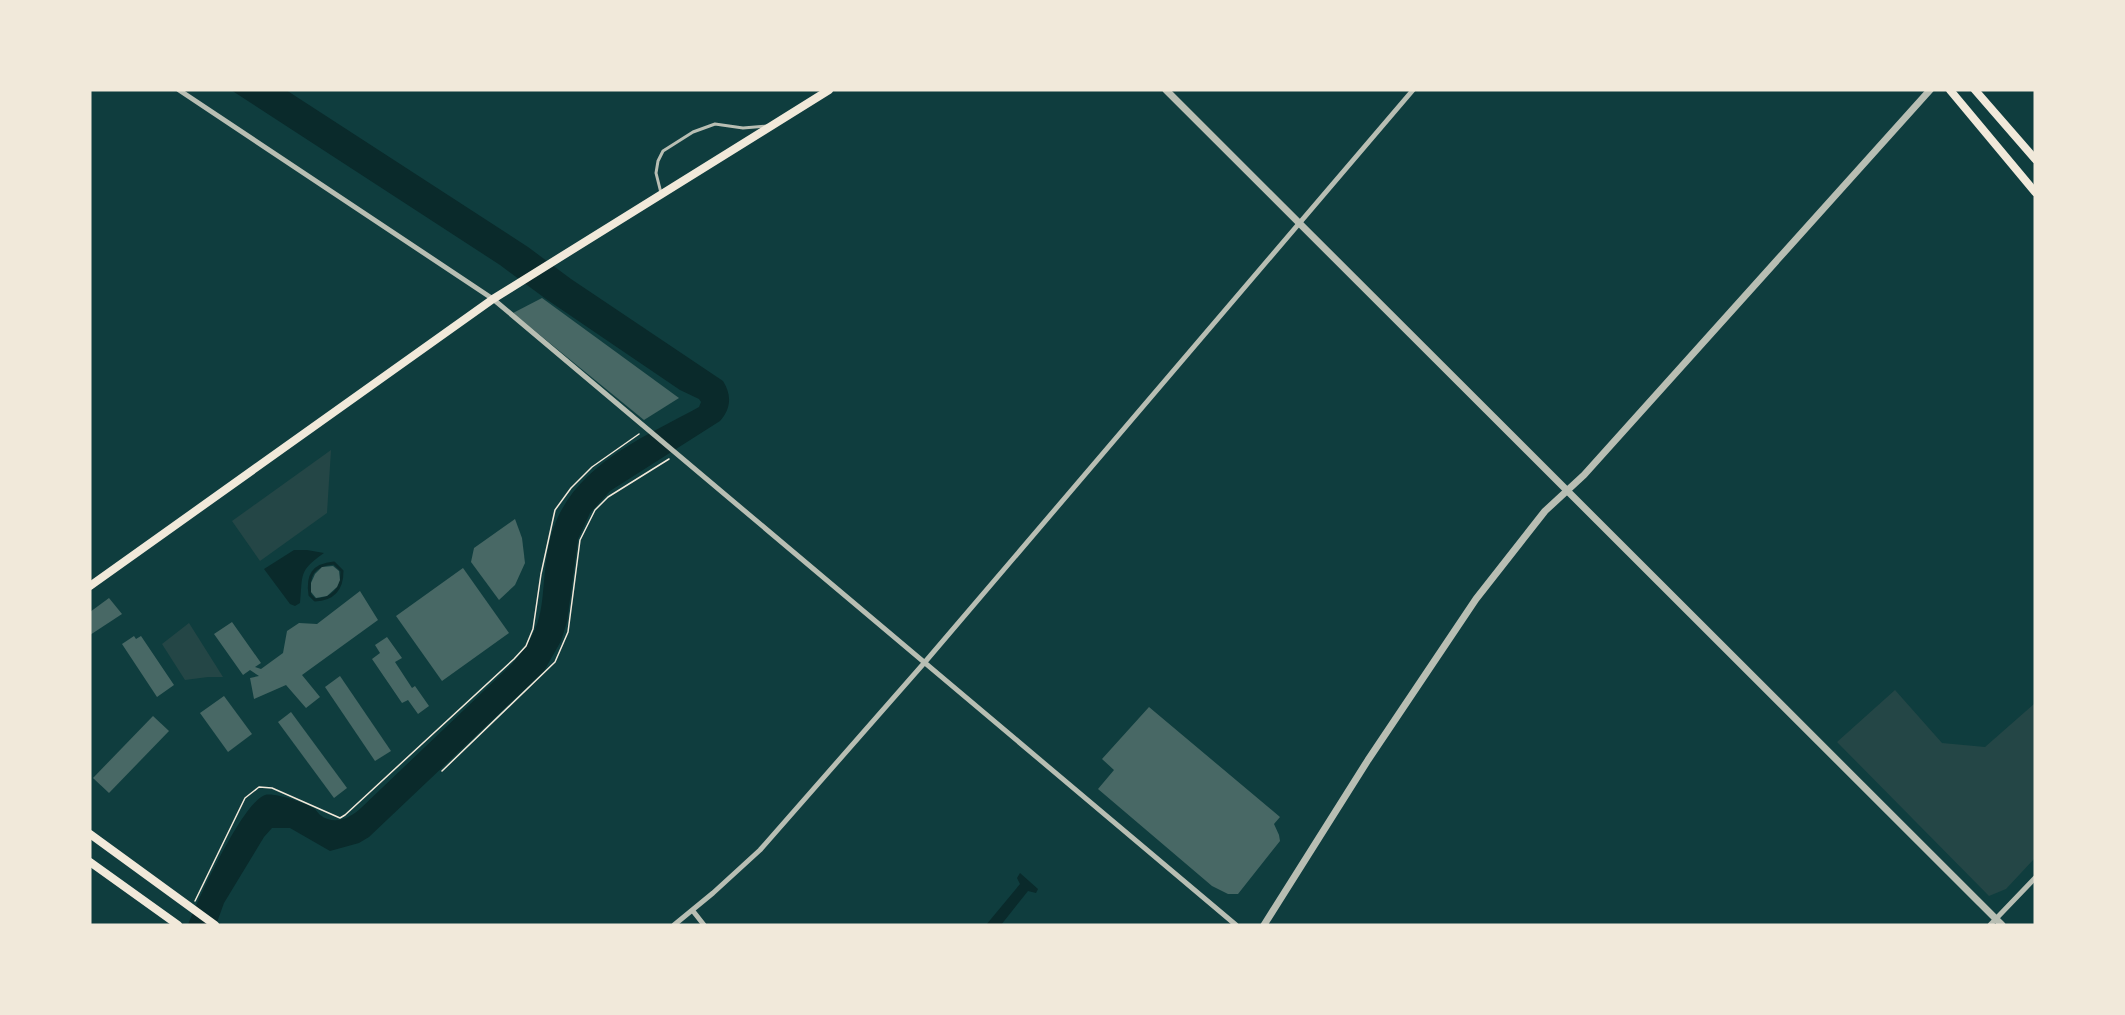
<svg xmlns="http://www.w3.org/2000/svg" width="2125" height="1015" font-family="Georgia,serif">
  <rect width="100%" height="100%" fill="#0f3d3e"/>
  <g fill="#244646">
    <polygon points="331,450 327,513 260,561 232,521"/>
    <polygon points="189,623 223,677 208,677 185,680 162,644"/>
    <polygon points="1895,690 1942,743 1985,747 2035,703 2035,858 2006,889 1989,896 1837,742"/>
  </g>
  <g fill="#0a2a2b">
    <path d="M231,90H286L528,247L571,279L723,381C732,395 731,409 720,421L610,491L590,513L578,539L567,622L561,641L544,671L369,837L359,843L330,851L290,828H272L264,837L224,903L216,925H188C198,900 242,803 265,795C274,792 305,803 314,808C316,810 318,813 320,815C335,826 350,818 361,808L512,664C550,621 539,600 548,549C562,470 637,441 699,407L701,402L699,399L680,390L546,299L500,265Z"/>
    <path d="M294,550H307L324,553C298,571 303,575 300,603L295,606L290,604L264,569Z"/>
    <polygon points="1020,873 1038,889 1036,893 1028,891 1001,925 986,925 1020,884 1017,878"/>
  </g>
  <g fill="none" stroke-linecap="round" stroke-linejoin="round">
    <path stroke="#0a2a2b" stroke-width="3" d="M334,563L342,571C342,589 334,599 315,600L310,595C307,575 313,565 334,563Z"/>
  </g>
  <g fill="#486865">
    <polygon points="542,298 679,398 644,420 513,313"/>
    <polygon points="515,519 522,538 525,563 515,585 499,600 471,562 474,548"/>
    <polygon points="333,566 339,571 340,580 337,587 327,596 316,598 311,592 311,583 315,574 322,567"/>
    <polygon points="463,568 509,633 442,681 396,616"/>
    <polygon points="360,591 378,620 302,675 320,697 306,708 286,685 254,699 250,678 259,676 250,670 243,675 214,634 232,622 261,663 255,667 261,669 283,653 287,631 299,623 317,624"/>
    <polygon points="109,598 122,614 90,635 90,612"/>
    <polygon points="134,636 136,639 141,636 174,685 157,697 122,644"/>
    <polygon points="387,637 402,658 395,662 412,688 415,686 429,706 418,714 408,700 402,703 372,659 380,653 375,645"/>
    <polygon points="340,676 391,751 375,761 325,687"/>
    <polygon points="224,696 252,734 228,752 200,713"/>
    <polygon points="1149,707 1280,817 1274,824 1279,835 1280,841 1238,894 1228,894 1212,886 1098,789 1114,770 1102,759"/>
    <polygon points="291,712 347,788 334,798 278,722"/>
    <polygon points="153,716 169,731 109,793 93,778"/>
  </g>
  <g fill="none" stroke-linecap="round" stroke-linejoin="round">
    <g stroke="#f1e9da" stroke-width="1.5">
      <polyline points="442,771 555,662 568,632 580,540 595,510 608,497 669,459"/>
      <polyline points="195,901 245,798 259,787 272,788 340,818 345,815 514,659 526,646 533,629 541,574 555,510 571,488 592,467 639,434"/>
    </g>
    <polyline stroke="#b8beb3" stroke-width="3" points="661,193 656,173 658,161 663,151 693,132 715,124 743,128 767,126"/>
    <g stroke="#b8beb3" stroke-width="5">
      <polyline points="179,90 493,299 1236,925"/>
      <polyline points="693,911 704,925"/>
      <polyline points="674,925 713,893 760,850 925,662 1413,90"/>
      <polyline points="1990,925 2035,878"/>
    </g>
    <g stroke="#b8beb3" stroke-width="7">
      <polyline points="1166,90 2002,925"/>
      <polyline points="1264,925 1368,760 1476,599 1545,511 1584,475 1930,90"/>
    </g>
    <polyline stroke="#f1e9da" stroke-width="8" points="90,586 493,299 829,90"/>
    <g stroke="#f1e9da" stroke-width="8">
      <polyline points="1950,90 2035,192"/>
      <polyline points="1975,90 2035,159"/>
      <polyline points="90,834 215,925"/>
      <polyline points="90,862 178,925"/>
    </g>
  </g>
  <rect width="2125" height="1015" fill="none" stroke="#f1e9da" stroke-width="183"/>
</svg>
